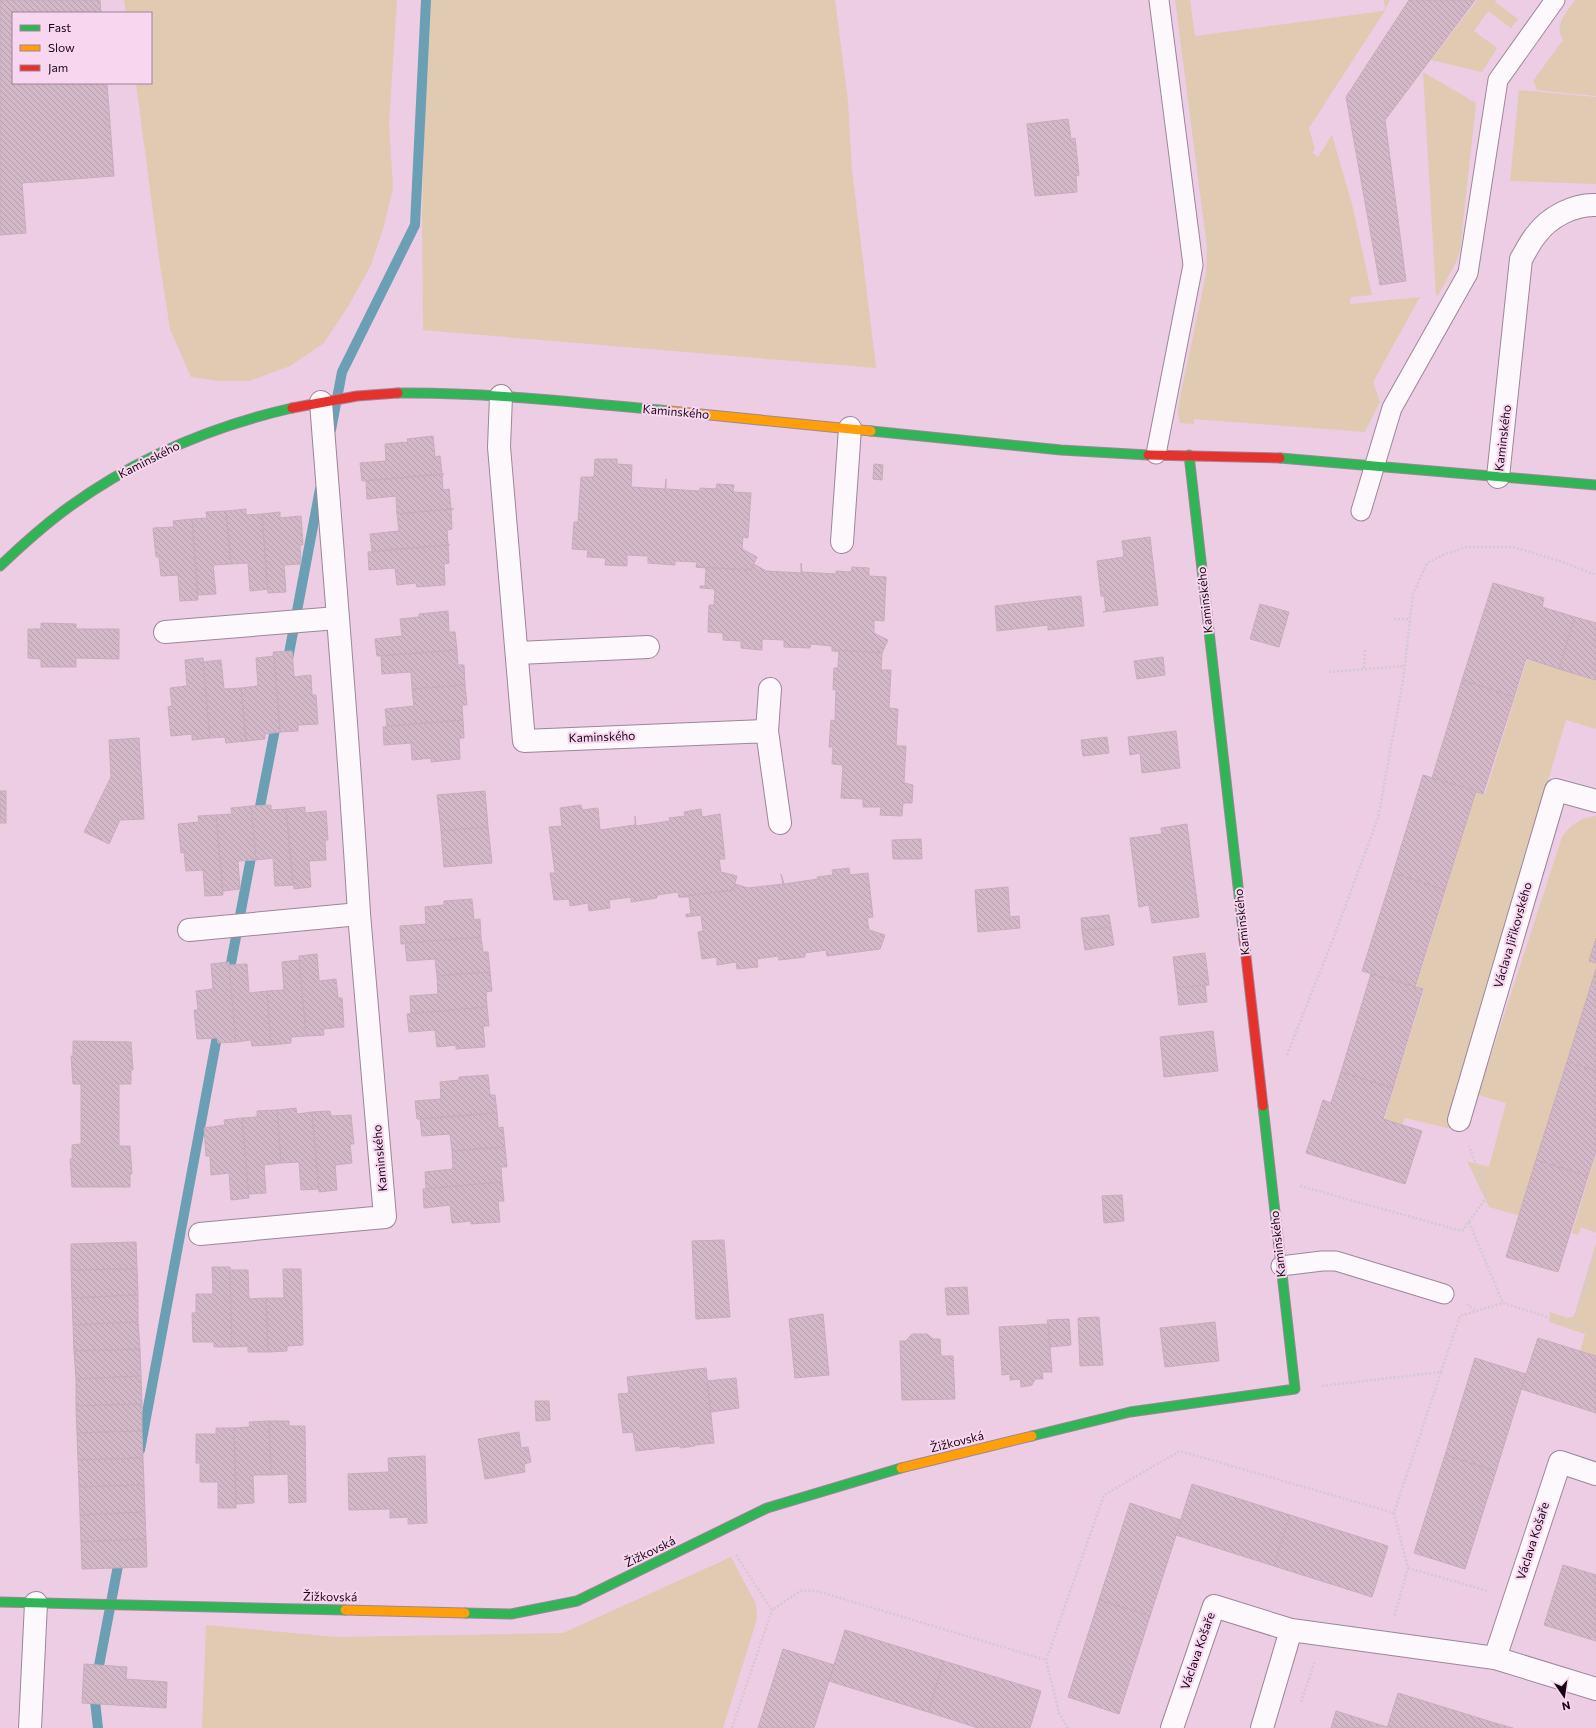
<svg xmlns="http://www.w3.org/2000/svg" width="1596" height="1728" font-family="Commissioner,sans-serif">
  <defs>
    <pattern id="building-back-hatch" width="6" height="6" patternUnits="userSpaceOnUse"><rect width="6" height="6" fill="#d3b9c8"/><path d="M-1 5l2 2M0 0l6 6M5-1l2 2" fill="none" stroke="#b49eab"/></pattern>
  </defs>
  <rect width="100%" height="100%" fill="#eccde4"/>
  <g fill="#e0cab2">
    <polygon points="124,0 397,0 389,124 393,188 384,226 371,265 349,305 324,343 290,366 249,381 219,381 191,377 170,329 159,258 136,83 151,83 151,13 126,13"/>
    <polygon points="428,0 835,0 848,101 852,170 876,368 423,330 422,211"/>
    <polygon points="1175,0 1190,0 1195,36 1383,11 1385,9 1384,0 1390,0 1384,12 1309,128 1315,150 1312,153 1318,157 1332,135 1352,204 1372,295 1351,297 1350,304 1420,297 1373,382 1380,402 1365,432 1194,419 1194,424 1180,423 1178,414 1179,403 1206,274 1207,247"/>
    <polygon points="1477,0 1496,0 1495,2 1518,19 1511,28 1488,11 1474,31 1497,48 1482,72 1431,60"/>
    <path d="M1575,0H1596V96L1537,90L1533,81L1563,40C1553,25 1567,12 1575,0Z"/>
    <polygon points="1423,72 1476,103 1460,251 1456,262 1438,296 1436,295"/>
    <polygon points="1519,90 1596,97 1596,184 1510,181"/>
    <polygon points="1527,659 1596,680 1596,729 1566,720 1447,1119 1451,1129 1405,1118 1402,1125 1384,1120 1424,990 1416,987 1476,792 1485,794"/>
    <path d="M1596,816V969L1520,1216L1489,1207L1467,1161L1489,1167L1506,1103L1478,1095L1562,837C1571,824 1580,818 1596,816Z"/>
    <polygon points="1596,1154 1596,1233 1581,1227 1578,1235 1572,1233"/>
    <polygon points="1596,1243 1596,1357 1580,1352 1585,1334 1549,1322 1550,1312 1568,1318 1574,1316"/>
    <polygon points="731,1557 756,1604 757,1619 723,1728 202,1728 206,1625 337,1637 563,1633"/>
  </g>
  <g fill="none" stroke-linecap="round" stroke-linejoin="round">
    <g stroke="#6b9fb4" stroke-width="10">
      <polyline points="331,430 342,372 415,225 426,0"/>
      <polyline points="287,664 320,489"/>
      <polyline points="258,817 277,719"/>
      <polyline points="228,979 253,847"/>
      <polyline points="140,1450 219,1026"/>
      <polyline points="98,1728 94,1692 120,1555"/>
    </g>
  </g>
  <g fill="url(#building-back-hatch)" stroke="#c7adbc">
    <polygon points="0,0 100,0 101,13 13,13 13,83 107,83 114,176 22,183 26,233 0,235"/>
    <polygon points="1409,0 1475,0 1385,120 1406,281 1380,285 1346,97"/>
    <polygon points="1068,119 1071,139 1075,138 1079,175 1076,176 1077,192 1035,196 1027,124"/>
    <polygon points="433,436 435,457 440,456 442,474 362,481 360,463 386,461 385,444 408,442 407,439"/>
    <polygon points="595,459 617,459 617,464 632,465 631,487 665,489 666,479 666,489 700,491 700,488 716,489 717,484 734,485 733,492 751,493 748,538 743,537 742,549 757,557 751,570 696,567 697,562 675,561 675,565 648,563 648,556 627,555 627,566 605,565 606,558 587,557 588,550 572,549 574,522 578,522 581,477 594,477"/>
    <polygon points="874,464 883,465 882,480 873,479"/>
    <polygon points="444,474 442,476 443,490 449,489 451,509 454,509 397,514 396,496 367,499 366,481"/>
    <polygon points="246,509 246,515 262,514 268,589 250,591 248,563 231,564 226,511"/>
    <polygon points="451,509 452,529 447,530 448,544 450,545 372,551 370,534 399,531 397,514"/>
    <polygon points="226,511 231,564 213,565 216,594 198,595 192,519 207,518 206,512"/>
    <polygon points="280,512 280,518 301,516 303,545 300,545 301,564 284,565 286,592 268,593 262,514"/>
    <polygon points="192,519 198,600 180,601 178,575 161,576 159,557 156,557 153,528 174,527 173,521"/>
    <polygon points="1150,537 1158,605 1103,612 1106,611 1104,596 1101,596 1097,561 1124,557 1122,541"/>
    <polygon points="448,545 449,563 444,564 445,585 417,587 416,583 397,585 395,568 369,570 368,552"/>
    <polygon points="801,563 802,572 836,574 836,571 851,572 852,567 869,568 869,576 886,577 884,621 874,620 874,633 888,640 882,653 832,651 832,646 811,644 810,648 784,647 784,640 762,639 762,650 741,648 741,641 723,640 723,633 708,632 709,605 714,605 715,589 700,588 700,586 705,586 706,568 696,567 751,570 754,564 766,571 801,573"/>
    <polygon points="1493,583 1544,598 1542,607 1575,617 1559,669 1526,658 1514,697 1462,680"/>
    <polygon points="1081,596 1084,626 1048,630 1048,625 997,631 995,606"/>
    <polygon points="1260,604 1289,612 1279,647 1250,639"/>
    <polygon points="448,611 449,632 455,632 457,650 377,656 375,639 402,636 400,619 419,617 419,614"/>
    <polygon points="1575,617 1596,623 1596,680 1559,669"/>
    <polygon points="41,623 76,624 76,629 119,629 119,659 76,658 76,667 41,667 41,659 28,658 28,629 41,629"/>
    <polygon points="457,650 458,665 464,665 465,685 412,689 411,672 382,674 381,656"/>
    <polygon points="839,650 882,653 881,670 891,670 889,708 898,709 896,746 906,746 904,783 913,785 912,803 903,803 902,816 880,815 881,807 863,807 863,799 841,798 843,765 832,764 833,747 829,747 831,720 835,721 836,689 833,690 834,668 838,668"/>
    <polygon points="292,651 294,677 311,675 312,695 316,695 318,724 298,725 298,731 280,732 273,652"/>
    <polygon points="274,656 280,732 265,734 265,739 246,741 241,688 258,686 256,658"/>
    <polygon points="1163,657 1165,675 1137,679 1134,661"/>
    <polygon points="203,658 210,738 192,740 192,734 171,736 168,707 172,706 170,688 187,686 185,660"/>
    <polygon points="221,660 224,689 241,688 246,741 226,743 225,737 210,738 203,662"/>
    <polygon points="1462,680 1514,697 1483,794 1432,778"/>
    <polygon points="465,685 467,705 462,705 463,720 387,726 385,709 414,706 412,689"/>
    <polygon points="463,720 464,738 459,738 460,759 431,762 431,758 412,760 411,743 384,745 383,727"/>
    <polygon points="1176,731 1180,768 1142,773 1140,753 1130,755 1128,737"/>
    <polygon points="1107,737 1109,753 1083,756 1081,740"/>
    <polygon points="139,738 144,819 120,820 109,844 84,832 111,777 109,740"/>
    <polygon points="1423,775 1476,791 1445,890 1393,873"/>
    <rect x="0" y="791" width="6" height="32"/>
    <polygon points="485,791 488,827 441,831 437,795"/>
    <polygon points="271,805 271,810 286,809 293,885 275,886 273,858 256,860 251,806"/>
    <polygon points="581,805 582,810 598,808 600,830 635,825 635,816 636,826 670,821 669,818 685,816 684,812 701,809 702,817 720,814 725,859 719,859 721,872 737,876 733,890 679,897 678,892 657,895 657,898 631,902 631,897 609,900 610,908 589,911 588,903 570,906 569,899 554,900 550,873 555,873 549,827 562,826 560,808"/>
    <polygon points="251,806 256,860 238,861 240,889 223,891 216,815 232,814 231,808"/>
    <polygon points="305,807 305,813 326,811 328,840 325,840 326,860 309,861 311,887 294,889 286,809"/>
    <polygon points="216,815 223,895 205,896 203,870 186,871 184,852 181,853 178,824 199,822 198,816"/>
    <polygon points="1187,824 1199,917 1152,923 1149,905 1139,907 1130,838 1162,834 1161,828"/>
    <polygon points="488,827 492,863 444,867 441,831"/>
    <polygon points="921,839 922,859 893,859 892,840"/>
    <polygon points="849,868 850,875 868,873 873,917 867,918 869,930 885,935 880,949 827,956 826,950 805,953 805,957 779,960 778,956 757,959 758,967 737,969 736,962 717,965 717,957 702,959 698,932 703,931 701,915 686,917 686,914 691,914 689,897 679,897 733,890 735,884 748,888 783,884 781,874 784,884 818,879 817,877 833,875 832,870"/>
    <polygon points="1393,873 1445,890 1415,987 1362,971"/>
    <polygon points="1008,887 1010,917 1019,916 1020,928 978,932 975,890"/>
    <polygon points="472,899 474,920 480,919 481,937 401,944 400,926 426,924 425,907 444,905 444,901"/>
    <polygon points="1109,915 1111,927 1082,931 1081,918"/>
    <polygon points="1111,927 1114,945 1085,950 1082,931"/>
    <polygon points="481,937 483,952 488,952 490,972 437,976 435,959 407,961 405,943"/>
    <polygon points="1596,938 1596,963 1589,961"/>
    <polygon points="1205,953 1209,985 1177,988 1173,957"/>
    <polygon points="317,954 319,981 336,979 338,998 342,998 344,1027 323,1029 324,1035 306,1036 299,956"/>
    <polygon points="299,960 306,1036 291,1037 291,1043 271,1045 267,991 284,990 282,962"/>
    <polygon points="229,962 236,1042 218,1043 217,1038 197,1039 194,1010 198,1010 196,991 213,989 211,964"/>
    <polygon points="247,964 249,993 267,991 271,1045 252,1046 251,1040 236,1042 229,965"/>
    <polygon points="1596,969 1596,1071 1567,1062"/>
    <polygon points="490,972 492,991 486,992 487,1007 411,1014 410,996 438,994 437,976"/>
    <polygon points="1371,974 1423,989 1393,1088 1341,1072"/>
    <polygon points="1205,985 1207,1002 1179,1005 1177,988"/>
    <polygon points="487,1007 489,1026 483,1026 485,1047 456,1049 456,1045 437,1047 435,1030 409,1032 407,1014"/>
    <polygon points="1213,1031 1218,1071 1164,1077 1160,1037"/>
    <polygon points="73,1041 131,1042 133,1070 131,1070 131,1084 119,1084 119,1146 130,1146 132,1174 130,1174 130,1187 72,1187 70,1159 72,1159 72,1145 81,1144 81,1084 73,1084 71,1056 73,1056"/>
    <polygon points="1567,1062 1596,1071 1596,1151 1588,1176 1536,1160"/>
    <polygon points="1341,1072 1393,1088 1383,1119 1422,1131 1405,1184 1306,1153 1323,1100 1331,1103"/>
    <polygon points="488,1075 490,1095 495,1095 497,1113 417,1119 415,1101 441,1099 440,1082 459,1080 459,1077"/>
    <polygon points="296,1108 297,1114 312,1112 319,1189 301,1190 299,1162 281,1163 277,1110"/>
    <polygon points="277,1110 281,1163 264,1165 266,1193 248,1194 242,1118 257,1117 257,1111"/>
    <polygon points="330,1111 331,1116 351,1115 354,1144 350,1144 352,1163 335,1165 337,1190 319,1192 312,1112"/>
    <polygon points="497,1113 498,1128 503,1127 505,1147 452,1151 450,1134 422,1136 420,1119"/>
    <polygon points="242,1118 249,1198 231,1200 229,1173 211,1175 210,1156 206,1156 204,1128 225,1125 224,1120"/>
    <polygon points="505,1147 507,1167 501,1167 502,1182 426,1189 425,1172 453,1169 452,1151"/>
    <polygon points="1536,1160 1588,1176 1558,1272 1506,1257"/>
    <polygon points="502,1182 504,1201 498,1201 500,1222 471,1224 471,1221 452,1223 450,1205 424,1208 423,1189"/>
    <polygon points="1122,1195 1124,1221 1104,1223 1102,1196"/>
    <polygon points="724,1240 730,1317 696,1319 692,1241"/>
    <polygon points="136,1242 137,1269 71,1270 71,1244"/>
    <polygon points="212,1267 230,1267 232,1347 214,1347 214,1342 193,1342 192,1313 196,1313 196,1294 213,1294"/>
    <polygon points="137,1269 138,1295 72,1298 71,1270"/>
    <polygon points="283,1269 301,1269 303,1345 287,1346 287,1351 268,1352 266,1298 284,1298"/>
    <polygon points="230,1270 248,1270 249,1299 266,1298 268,1352 248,1352 248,1346 232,1347"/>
    <polygon points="967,1287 969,1314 947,1315 945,1288"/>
    <polygon points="138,1295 138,1322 73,1325 72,1298"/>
    <polygon points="823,1314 829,1375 795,1378 789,1319"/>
    <polygon points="1099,1317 1103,1365 1080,1366 1078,1318"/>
    <polygon points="1069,1319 1071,1345 1050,1347 1048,1324 1047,1320"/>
    <polygon points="138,1322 140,1349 74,1351 73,1325"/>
    <polygon points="1215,1322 1219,1361 1165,1367 1160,1328"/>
    <polygon points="1048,1324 1052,1372 1042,1372 1043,1379 1035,1379 1032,1385 1028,1386 1021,1387 1020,1379 1010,1380 1010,1374 1002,1375 999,1327"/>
    <polygon points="912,1334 927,1334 933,1339 940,1339 941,1356 953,1356 955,1399 902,1400 900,1341 906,1341"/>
    <polygon points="1538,1338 1596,1356 1596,1413 1521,1389"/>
    <polygon points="140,1349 141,1376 76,1379 74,1351"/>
    <polygon points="1475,1358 1526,1374 1496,1471 1445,1455"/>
    <polygon points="706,1368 714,1443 695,1445 695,1446 680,1448 680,1446 636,1451 633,1432 623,1433 618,1394 629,1393 627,1377"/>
    <polygon points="141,1376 142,1404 76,1406 76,1379"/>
    <polygon points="736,1378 739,1408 711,1412 707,1381"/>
    <polygon points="535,1401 549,1401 550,1420 536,1421"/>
    <polygon points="142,1404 142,1431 77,1433 76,1406"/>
    <polygon points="269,1421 271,1475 253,1475 254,1503 236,1504 234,1428 250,1427 249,1422"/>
    <polygon points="269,1421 289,1421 289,1426 305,1426 306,1502 289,1503 288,1474 271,1475"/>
    <polygon points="216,1428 234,1428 236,1508 218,1508 218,1482 200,1482 200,1463 196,1463 196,1434 216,1434"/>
    <polygon points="142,1431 143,1458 78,1460 77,1433"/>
    <polygon points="519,1432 521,1448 528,1447 531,1462 524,1464 525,1472 485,1479 478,1439"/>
    <polygon points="1445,1455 1496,1471 1465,1569 1414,1553"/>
    <polygon points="425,1456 427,1523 408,1524 408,1517 390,1518 390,1509 349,1510 348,1474 389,1472 388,1458"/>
    <polygon points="143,1458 144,1485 79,1487 78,1460"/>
    <polygon points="1192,1484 1290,1515 1274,1566 1176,1535"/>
    <polygon points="144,1485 145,1512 80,1515 79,1487"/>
    <polygon points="1130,1503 1181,1520 1150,1616 1099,1600"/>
    <polygon points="145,1512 146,1539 81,1542 80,1515"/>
    <polygon points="1290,1515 1388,1546 1372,1597 1274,1566"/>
    <polygon points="146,1539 147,1567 82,1569 81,1542"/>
    <polygon points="1563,1565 1596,1575 1596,1641 1544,1625"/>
    <polygon points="1099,1600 1150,1616 1119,1714 1068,1697"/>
    <polygon points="845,1630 944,1661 928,1712 829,1681"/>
    <polygon points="783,1649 834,1665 814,1728 758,1728"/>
    <polygon points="944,1661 1041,1691 1030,1728 978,1728 928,1712"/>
    <polygon points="84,1664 127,1667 126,1679 167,1682 166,1708 82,1703"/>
    <polygon points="1398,1693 1495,1723 1494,1728 1387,1728"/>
    <polygon points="1336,1711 1387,1727 1331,1728"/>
    <polygon points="1495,1723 1513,1728 1494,1728"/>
  </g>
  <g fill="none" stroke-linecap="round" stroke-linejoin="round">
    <defs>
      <g id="lane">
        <polyline points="1156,454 1193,265 1159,0"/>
        <polyline points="1361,511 1392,408 1468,273 1498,80 1555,0"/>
        <polyline points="1281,1266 1322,1261 1336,1261 1444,1294"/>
      </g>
      <g id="street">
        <polyline points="501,396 499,447 524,741 767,731 780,823"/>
        <path d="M1498,477L1521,259C1526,251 1530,242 1536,235C1549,217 1574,204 1596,205"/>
        <polyline points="842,542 850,428"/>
        <polyline points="165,632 337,618"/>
        <polyline points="518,653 648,647"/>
        <polyline points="767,731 770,689"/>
        <path d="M189,930L359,914C349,743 334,572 321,402"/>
        <polyline points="1459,1120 1556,790 1596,801"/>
        <polyline points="200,1234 385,1217 359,914"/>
        <polyline points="1596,1474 1560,1462 1495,1658 1596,1689"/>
        <polyline points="30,1728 36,1603"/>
        <polyline points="1172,1728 1214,1606 1291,1630 1495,1658"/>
        <polyline points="1262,1728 1291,1630"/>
      </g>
      <g id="fast">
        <path d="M398,393C489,392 580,403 670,411"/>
        <polyline points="871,431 1061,450 1148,455"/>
        <polyline points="1189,455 1244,939"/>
        <polyline points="1280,458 1596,485"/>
        <path d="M0,566C22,545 44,525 69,507C135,459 213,426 292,408"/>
        <polyline points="1032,1436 1130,1412 1295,1389 1263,1106"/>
        <polyline points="0,1602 345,1610"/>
        <polyline points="465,1613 511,1614 577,1601 767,1508 901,1468"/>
      </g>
      <g id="slow">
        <polyline points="670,411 871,431"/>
        <polyline points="901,1468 1032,1436"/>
        <polyline points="345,1610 465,1613"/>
      </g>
      <g id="jam">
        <polyline points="292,408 357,396 398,393"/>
        <polyline points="1148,455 1280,458"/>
        <polyline points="1244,939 1263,1106"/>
      </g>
    </defs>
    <use href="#lane" stroke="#9d8698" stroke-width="21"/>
    <use href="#street" stroke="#9d8698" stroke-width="24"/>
    <use href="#fast" stroke="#9d8698" stroke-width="11"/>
    <use href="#slow" stroke="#9d8698" stroke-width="11"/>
    <use href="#jam" stroke="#9d8698" stroke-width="11"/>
    <g stroke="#d3cad0" stroke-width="2.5" stroke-dasharray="2 2" stroke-linecap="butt">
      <polyline points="1394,619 1410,619"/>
      <polyline points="1364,668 1365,649"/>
      <polyline points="1329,672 1405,666"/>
      <polyline points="1287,1055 1335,934 1378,818 1403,681 1413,594 1427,563 1445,554 1467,547 1513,547 1563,562 1596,575"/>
      <polyline points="1300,1186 1462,1231 1488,1195 1469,1146"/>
      <polyline points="1469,1222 1503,1303 1573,1325"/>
      <polyline points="1596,1252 1573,1325 1596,1331"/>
      <polyline points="1467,1304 1476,1311"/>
      <polyline points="1322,1386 1441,1372 1460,1316 1503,1303"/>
      <polyline points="1394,1513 1408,1568 1394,1617"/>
      <polyline points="736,1555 772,1610 800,1591 817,1591 1046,1660"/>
      <polyline points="1408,1568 1488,1591"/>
      <polyline points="1301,1702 1315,1661"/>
      <polyline points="732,1728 772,1610"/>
      <polyline points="1068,1728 1059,1713 1046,1660 1104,1495 1180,1451 1394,1513 1441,1372"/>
    </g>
    <use href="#lane" stroke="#fcf8fb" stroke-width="19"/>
    <use href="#street" stroke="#fcf8fb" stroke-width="22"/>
    <use href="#fast" stroke="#30b455" stroke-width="9"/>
    <use href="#slow" stroke="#ff9f0a" stroke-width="9"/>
    <use href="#jam" stroke="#e5322d" stroke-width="9"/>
  </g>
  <g text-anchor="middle" stroke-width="4" stroke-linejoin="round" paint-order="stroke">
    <g font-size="12" fill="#180614" stroke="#f8d6ef">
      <text transform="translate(676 412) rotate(5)" y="4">Kaminského</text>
      <text transform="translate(1503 438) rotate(-83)" y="4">Kaminského</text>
      <text transform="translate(149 460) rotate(-27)" y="4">Kaminského</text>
      <text transform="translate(1205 600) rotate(-96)" y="4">Kaminského</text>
      <text transform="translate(602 737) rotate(-2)" y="4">Kaminského</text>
      <text transform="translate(1242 922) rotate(-96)" y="4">Kaminského</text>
      <text transform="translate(1513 935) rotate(-74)" y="4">Václava Jiřikovského</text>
      <text transform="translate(380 1158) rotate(-95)" y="4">Kaminského</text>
      <text transform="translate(1278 1244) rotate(-96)" y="4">Kaminského</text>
      <text transform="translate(957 1442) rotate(-14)" y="4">Žižkovská</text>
      <text transform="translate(1533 1541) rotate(-72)" y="4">Václava Košaře</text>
      <text transform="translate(650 1552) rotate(-26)" y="4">Žižkovská</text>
      <text transform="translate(330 1597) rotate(1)" y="4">Žižkovská</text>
      <text transform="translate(1198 1651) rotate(-71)" y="4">Václava Košaře</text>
    </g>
  </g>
  <rect x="12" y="12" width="140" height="72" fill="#f8d6ef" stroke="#9e8397"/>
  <rect x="20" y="25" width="20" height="6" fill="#30b455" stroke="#9e8397"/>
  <text x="48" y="32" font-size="12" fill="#180614">Fast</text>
  <rect x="20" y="45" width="20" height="6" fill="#ff9f0a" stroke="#9e8397"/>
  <text x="48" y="52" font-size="12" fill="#180614">Slow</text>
  <rect x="20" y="65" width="20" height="6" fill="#e5322d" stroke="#9e8397"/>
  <text x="48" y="72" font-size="12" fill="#180614">Jam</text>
  <g transform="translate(1564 1696) rotate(167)" stroke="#f8d6ef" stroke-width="3" paint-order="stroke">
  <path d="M0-3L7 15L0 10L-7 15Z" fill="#180614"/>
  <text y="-6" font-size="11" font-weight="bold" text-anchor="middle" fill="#180614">N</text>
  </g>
</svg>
